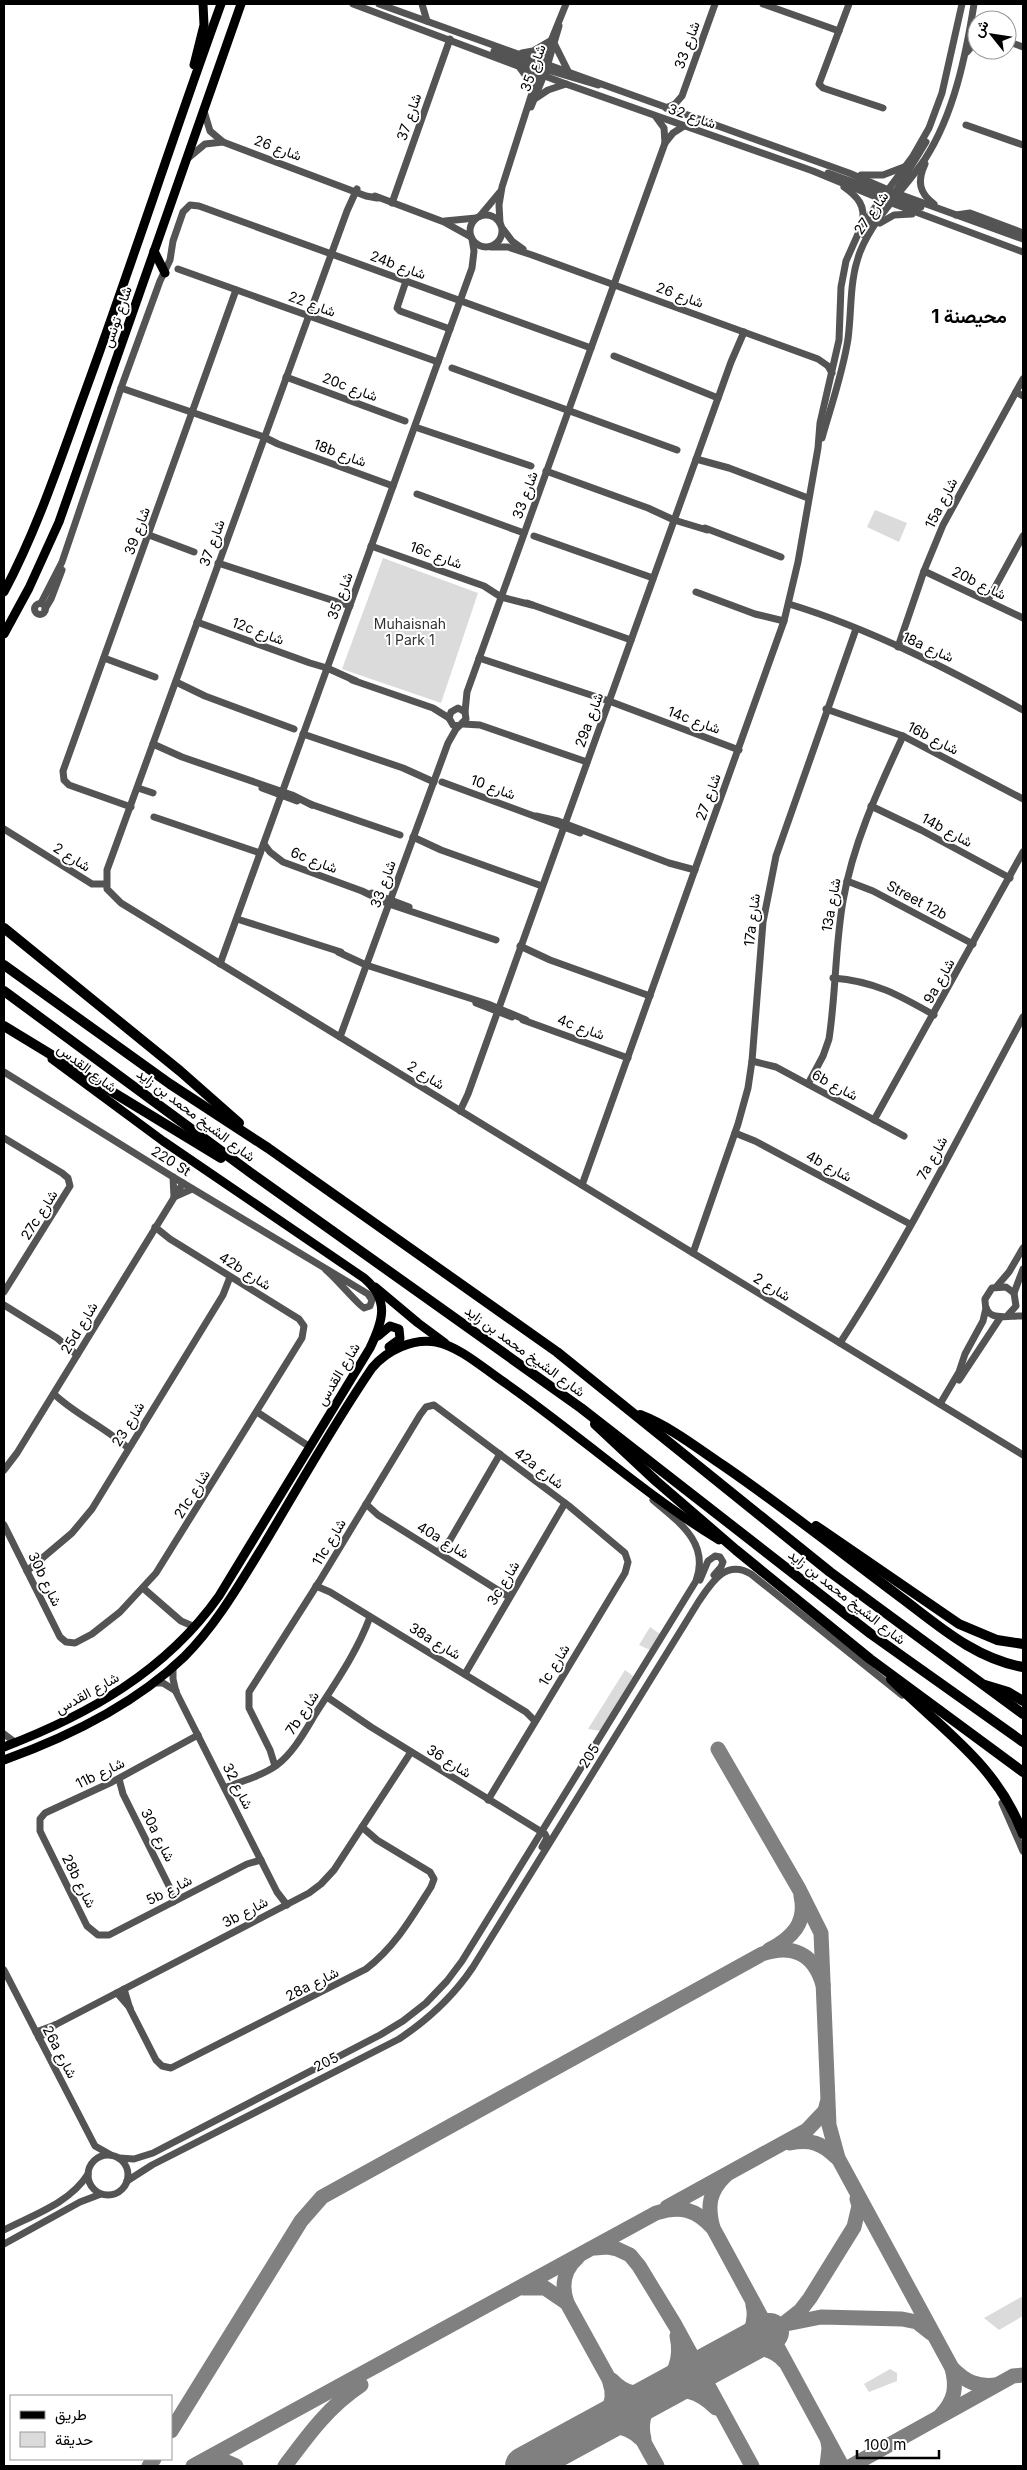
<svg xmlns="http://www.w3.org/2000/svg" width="1027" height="2470" font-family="Inter,Vazirmatn,sans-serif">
  <rect width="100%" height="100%" fill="#fff"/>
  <g fill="#dbdbdb">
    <polygon points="875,510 907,523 899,542 867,527"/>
    <polygon points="383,558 478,593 441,703 342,669"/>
    <polygon points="650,1627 660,1634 650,1650 639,1645"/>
    <polygon points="625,1670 633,1676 601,1731 588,1729"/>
    <polygon points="1023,2296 1023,2316 999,2330 984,2318"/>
    <polygon points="890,2369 897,2373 897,2381 869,2392 864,2384"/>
  </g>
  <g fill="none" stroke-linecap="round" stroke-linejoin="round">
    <g stroke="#808080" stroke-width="15">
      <path d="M718,1749L799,1889L821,1933L829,2125L838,2158L952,2368C966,2382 977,2387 996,2385"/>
      <path d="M769,1950C792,1938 807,1923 801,1896"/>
      <path d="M790,2143C810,2139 822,2143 836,2157"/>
      <path d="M726,2175C709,2191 707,2206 713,2228L842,2466"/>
      <polyline points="667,2207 807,2130 825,2111 827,2103"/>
      <polyline points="595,2248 607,2247 617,2249 630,2255 639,2266 675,2325 752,2466"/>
      <polyline points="523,2288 545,2288 567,2303 657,2466"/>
      <path d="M567,2303C561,2286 564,2269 578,2257"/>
      <path d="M753,2305C758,2326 747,2339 732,2352C751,2347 769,2345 784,2361"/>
      <polyline points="786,2322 800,2311 810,2298 854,2227 859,2206 857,2199"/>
      <polyline points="770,2332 786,2324 821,2317 902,2319 917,2322 931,2333"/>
      <path d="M612,2380C626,2395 639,2395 658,2392C646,2407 639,2420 644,2439"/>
      <path d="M610,2383C618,2404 603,2420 587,2432C607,2426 623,2422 640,2438"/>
      <path d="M658,2392C675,2376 682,2359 677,2336"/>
      <path d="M658,2392C685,2389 696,2389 716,2408"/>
      <path d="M941,2415C955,2400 957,2387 952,2368"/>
      <path d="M171,2431L301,2221L322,2197L762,1954C792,1944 814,1953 823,1985"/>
      <polyline points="204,2462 222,2460 236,2466"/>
      <polyline points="149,2466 154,2459"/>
      <path d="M193,2466L656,2213C680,2205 696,2209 713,2228"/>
      <path d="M285,2466C308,2435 328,2407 361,2385"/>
      <polyline points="827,2466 829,2448 828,2442"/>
      <polyline points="851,2466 1013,2376 1023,2375"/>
    </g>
    <polyline stroke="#808080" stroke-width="38" points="524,2466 770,2332"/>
    <g stroke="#545454" stroke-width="7">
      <polyline points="353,4 566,84 813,171 881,199 1023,252"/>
      <polyline points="379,4 849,173 893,192 1023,239"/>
      <polyline points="422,4 427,21"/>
      <polyline points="763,4 839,31"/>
      <polyline points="849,4 819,84 823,88 883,108"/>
      <polyline points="1007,41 1023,47"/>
      <polyline points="555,45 568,71"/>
      <polyline points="494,51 538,67 545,67"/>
      <polyline points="967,52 977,40"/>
      <polyline points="522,53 533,51 550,41"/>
      <polyline points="520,68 528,79 532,92"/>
      <polyline points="543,71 551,71 598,85"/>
      <polyline points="536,98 548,90 566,84"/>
      <polyline points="531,107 546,70 559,26"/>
      <polyline points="666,108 675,104 682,96 715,4"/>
      <polyline points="204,111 210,131 223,142 366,196 377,198"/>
      <polyline points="656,117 664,128 665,143"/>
      <polyline points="966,125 1023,145"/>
      <polyline points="187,159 205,144 223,142"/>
      <path d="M925,164C917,181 919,193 934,204"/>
      <polyline points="828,173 889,195"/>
      <polyline points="861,175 883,175 904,167"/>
      <path d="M844,187C858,197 866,206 862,223"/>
      <polyline points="357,189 347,211 107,870 107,889 121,903 1023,1455"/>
      <polyline points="375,196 444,222 471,237"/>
      <polyline points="893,196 926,142"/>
      <polyline points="893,198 921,207"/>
      <polyline points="392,203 450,39"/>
      <polyline points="956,215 970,213 1023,233"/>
      <circle cx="486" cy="231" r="16"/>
      <polyline points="480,216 500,192"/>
      <polyline points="445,221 476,218"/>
      <polyline points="500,223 499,205 502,187 540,68 566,4"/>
      <polyline points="880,223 894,215 912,214"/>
      <polyline points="503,229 512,241 523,249"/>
      <polyline points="864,235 887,198"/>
      <polyline points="491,247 508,247 532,255 818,359 828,366 832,373"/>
      <polyline points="178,269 438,362"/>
      <polyline points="406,281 397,308 400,311 450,329"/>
      <polyline points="614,356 718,398"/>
      <polyline points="452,368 677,450"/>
      <polyline points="286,377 405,421"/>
      <polyline points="121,388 264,437 278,444 393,486"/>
      <polyline points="1016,392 1023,396"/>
      <polyline points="415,427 531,466"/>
      <path d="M822,438C831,406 843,372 848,339C852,309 849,281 860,252C874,217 904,190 925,159C954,114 966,55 974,4"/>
      <polyline points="696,459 729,468 808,498"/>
      <polyline points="546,471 648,508 674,520 707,530"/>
      <polyline points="417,494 524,533"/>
      <polyline points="705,528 781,557"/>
      <polyline points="149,535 194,552"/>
      <polyline points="534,536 653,578"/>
      <polyline points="371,546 484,586 501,597 532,605"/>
      <polyline points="218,563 350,606"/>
      <polyline points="924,571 1023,618"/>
      <polyline points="696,592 755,614 784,621"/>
      <polyline points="988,600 1023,536"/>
      <polyline points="41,603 62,562 121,388 160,281 170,260 173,241 183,212 190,205 199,206 591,348"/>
      <polyline points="527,603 631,640"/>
      <circle cx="40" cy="609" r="5.5"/>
      <path d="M789,604C871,629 948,669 1023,710"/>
      <polyline points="45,609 51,599 62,570"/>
      <polyline points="197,622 310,663 327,668 356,681"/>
      <polyline points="898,647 924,571 943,525 1023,379"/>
      <polyline points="104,658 155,677"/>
      <polyline points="479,658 609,701 739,750"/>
      <polyline points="352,680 433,708 449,718"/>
      <polyline points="176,682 205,696 294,729"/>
      <polyline points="826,709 903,736 1023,799"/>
      <polyline points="465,712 467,692 665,143 673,133 684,126"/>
      <polyline points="463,724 480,725 587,762"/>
      <polyline points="303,734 403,768 434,782"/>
      <polyline points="153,744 182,757 292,795 312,805"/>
      <polyline points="442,782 580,833"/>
      <polyline points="138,788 153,793"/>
      <polyline points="262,788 297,801"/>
      <polyline points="310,804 400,835"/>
      <polyline points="871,806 921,830 1010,878"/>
      <polyline points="131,807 69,785 64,780 63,771 236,290"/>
      <polyline points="536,816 558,821 669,863 695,870"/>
      <polyline points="154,817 260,853"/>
      <polyline points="4,829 92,884 105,884"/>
      <polyline points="413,837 441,850 542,886"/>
      <polyline points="264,844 270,852 283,862 362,891 389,904 496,940"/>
      <polyline points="847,881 873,891 973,944"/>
      <polyline points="372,893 409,907"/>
      <polyline points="237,919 341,952"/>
      <polyline points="520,946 550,960 650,996"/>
      <polyline points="338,952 366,965 488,1004 526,1020"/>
      <polyline points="220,964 472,268 474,251 472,239"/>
      <path d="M833,978C874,981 899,995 934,1015"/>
      <polyline points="476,1003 512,1017"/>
      <polyline points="523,1020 628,1058"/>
      <polyline points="340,1037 448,743 456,729 466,719 465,712 458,708 451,712 449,718 453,725 459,726"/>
      <polyline points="752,1061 776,1067 904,1136"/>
      <path d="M4,1072L173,1177L368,1294L372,1300L370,1306L364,1308C360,1307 335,1277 326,1270"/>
      <path d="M808,1084L823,1056L829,1039C836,993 835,947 843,901C853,843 878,790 903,736"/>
      <polyline points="460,1111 468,1094 731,362 744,332"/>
      <polyline points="874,1120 1023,852"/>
      <polyline points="735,1133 755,1141 910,1224"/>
      <polyline points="4,1138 62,1173 68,1178 70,1186 4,1292"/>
      <polyline points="173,1177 174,1197 192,1189"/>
      <polyline points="582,1185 784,621 798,562 818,448 820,423 839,340 841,287 846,261 862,225 913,156 929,128 942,93 962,4"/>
      <polyline points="693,1253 738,1124 748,1088 752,1061 763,922 776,856 856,629"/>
      <polyline points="997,1286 1009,1272 1023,1248"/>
      <polyline points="1014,1293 1023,1269"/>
      <polyline points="4,1305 57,1338 77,1355"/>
      <path d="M1007,1316L1016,1306L1014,1293L1006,1287L992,1288L985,1299C984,1324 1008,1315 1023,1316"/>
      <path d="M840,1343C908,1239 964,1126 1023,1017"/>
      <polyline points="959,1380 1000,1318"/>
      <path d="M54,1394C76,1415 105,1427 128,1448"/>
      <polyline points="940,1404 959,1372 965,1354 983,1321 986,1308"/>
      <polyline points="257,1412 310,1447"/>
      <polyline points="4,1470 17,1453 183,1183"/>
      <polyline points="366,1504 378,1515 509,1597"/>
      <polyline points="4,1525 60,1637 66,1642 75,1643 92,1634 120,1612 156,1573 302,1338 304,1326 299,1319 170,1239 155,1227"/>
      <polyline points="438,1552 450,1540 500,1454"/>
      <polyline points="27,1571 72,1533 92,1509 223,1295 230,1277"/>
      <polyline points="700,1580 708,1561 715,1556 720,1557 723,1562 721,1567 714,1575"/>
      <polyline points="316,1586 330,1592 526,1712 535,1721"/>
      <polyline points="143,1588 181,1621 195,1627"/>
      <polyline points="173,1666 173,1679 176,1692 277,1892 287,1905"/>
      <polyline points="465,1674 565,1503"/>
      <polyline points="153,1683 163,1683 176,1691"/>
      <polyline points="327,1697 371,1727 545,1834 547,1838 542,1847"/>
      <polyline points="4,1734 16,1743"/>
      <polyline points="198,1735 112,1782 45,1813 40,1819 40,1831 87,1926 98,1935 109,1935 247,1864 261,1860"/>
      <polyline points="275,1766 270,1750 249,1708 249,1692 319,1582 420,1415 426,1407 434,1405 569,1506 625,1553 628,1562 625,1573 488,1800"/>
      <polyline points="119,1779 123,1794 170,1888 173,1902"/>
      <path d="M225,1788C243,1780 261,1777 277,1765C294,1752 305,1731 316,1713C336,1682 357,1652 370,1617"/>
      <polyline points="1002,1803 1023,1851"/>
      <polyline points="4,1970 95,2146 111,2155"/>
      <path d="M124,1989L130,2009L156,2060L162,2066L171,2068L366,1969C395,1947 412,1917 431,1887L434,1879L430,1872L377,1840L362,1827"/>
      <polyline points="117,1993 130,2008"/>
      <polyline points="36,2032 55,2025 309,1893 321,1884 334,1870 411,1752"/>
      <polyline points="39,2038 55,2025"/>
      <circle cx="108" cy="2175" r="20"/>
      <path d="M119,2158L134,2159L153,2153L380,2035L403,2021L426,2003L447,1981L462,1961L696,1581C710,1543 679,1522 653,1500"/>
      <path d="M127,2181L152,2165L399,2039C429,2019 453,1997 473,1967L699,1601C712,1582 726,1559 751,1574L902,1695"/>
      <path d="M4,2230C33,2215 70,2203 88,2174"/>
      <polyline points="4,2244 80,2202 101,2194"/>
    </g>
    <g stroke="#000" stroke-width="9">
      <polyline points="194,65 204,25 203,4"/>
      <polyline points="154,251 165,273"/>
      <path d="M4,592C38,528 60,460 85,392C132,264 174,133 221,4"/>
      <polyline points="4,634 29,588 59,522 241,4"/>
      <polyline points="375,1287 418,1323 445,1343"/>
      <polyline points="378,1336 390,1326 399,1329 400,1339 389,1347"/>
      <path d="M4,1747C88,1715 166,1671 219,1596L370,1348C383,1321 390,1300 364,1278L163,1141L52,1059"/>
      <path d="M4,1760C68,1737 134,1705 184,1657C216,1625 239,1585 263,1546C299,1486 333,1425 372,1368C387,1350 413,1338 436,1342C460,1347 482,1367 501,1380C575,1431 642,1493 719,1540"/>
    </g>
    <g stroke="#000" stroke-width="10">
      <polyline points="4,928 180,1071 239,1123"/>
      <polyline points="4,965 170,1084 268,1148 557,1352 830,1572 1023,1714"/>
      <polyline points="4,991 251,1173 581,1408 871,1634 1023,1742"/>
      <polyline points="4,1026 221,1158"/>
      <path d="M640,1415C671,1427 697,1448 724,1466C785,1508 843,1554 903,1599C940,1627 976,1659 1023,1667"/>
      <polyline points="595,1424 656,1481 736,1550 870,1659 1023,1772"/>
      <polyline points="816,1526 959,1624 997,1640 1023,1644"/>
      <path d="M891,1679C942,1730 996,1763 1023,1834"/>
      <polyline points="985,1685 1008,1692 1023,1701"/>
    </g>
  </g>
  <g text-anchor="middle" stroke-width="4" stroke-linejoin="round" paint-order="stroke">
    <g font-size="14" fill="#000" stroke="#fff">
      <text transform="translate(687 45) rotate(-70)" y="5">شارع 33</text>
      <text transform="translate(533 68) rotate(-70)" y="5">شارع 35</text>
      <text transform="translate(692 116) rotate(19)" y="5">شارع 32</text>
      <text transform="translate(409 117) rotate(-71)" y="5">شارع 37</text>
      <text transform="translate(278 148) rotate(20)" y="5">شارع 26</text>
      <text transform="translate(871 213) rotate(-55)" y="5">شارع 27</text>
      <text transform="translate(398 265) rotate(20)" y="5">24b شارع</text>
      <text transform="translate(680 295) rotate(20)" y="5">شارع 26</text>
      <text transform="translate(312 304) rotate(20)" y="5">شارع 22</text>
      <text transform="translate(117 317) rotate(-71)" y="5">شارع تونس</text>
      <text transform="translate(350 387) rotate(20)" y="5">20c شارع</text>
      <text transform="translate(340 453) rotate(20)" y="5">18b شارع</text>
      <text transform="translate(525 495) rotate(-70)" y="5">شارع 33</text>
      <text transform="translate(941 503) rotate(-63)" y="5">15a شارع</text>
      <text transform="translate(137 531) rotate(-70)" y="5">شارع 39</text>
      <text transform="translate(212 543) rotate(-70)" y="5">شارع 37</text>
      <text transform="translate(436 555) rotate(20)" y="5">16c شارع</text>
      <text transform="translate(979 583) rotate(26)" y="5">20b شارع</text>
      <text transform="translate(340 596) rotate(-70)" y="5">شارع 35</text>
      <text transform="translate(258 631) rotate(20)" y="5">12c شارع</text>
      <text transform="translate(928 647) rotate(24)" y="5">18a شارع</text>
      <text transform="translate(589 720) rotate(-70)" y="5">29a شارع</text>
      <text transform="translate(694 720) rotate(20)" y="5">14c شارع</text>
      <text transform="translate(933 738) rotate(27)" y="5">16b شارع</text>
      <text transform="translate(493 787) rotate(20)" y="5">شارع 10</text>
      <text transform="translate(708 797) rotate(-70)" y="5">شارع 27</text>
      <text transform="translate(947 830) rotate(28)" y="5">14b شارع</text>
      <text transform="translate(72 857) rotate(32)" y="5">شارع 2</text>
      <text transform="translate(314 860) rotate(21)" y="5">6c شارع</text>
      <text transform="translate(383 884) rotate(-70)" y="5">شارع 33</text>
      <text transform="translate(917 900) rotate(28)" y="5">Street 12b</text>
      <text transform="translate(831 905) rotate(-80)" y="5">13a شارع</text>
      <text transform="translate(752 920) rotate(-83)" y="5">17a شارع</text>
      <text transform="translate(939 981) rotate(-61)" y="5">9a شارع</text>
      <text transform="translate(581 1027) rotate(20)" y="5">4c شارع</text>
      <text transform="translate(87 1068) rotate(37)" y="5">شارع القدس</text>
      <text transform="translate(426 1075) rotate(32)" y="5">شارع 2</text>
      <text transform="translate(835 1085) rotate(28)" y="5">6b شارع</text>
      <text transform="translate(196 1115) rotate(37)" y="5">شارع الشيخ محمد بن زايد</text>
      <text transform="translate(932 1158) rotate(-61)" y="5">7a شارع</text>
      <text transform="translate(171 1161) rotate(32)" y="5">220 St</text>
      <text transform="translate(829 1166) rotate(28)" y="5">4b شارع</text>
      <text transform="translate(39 1215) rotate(-58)" y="5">27c شارع</text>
      <text transform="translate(245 1271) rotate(32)" y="5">42b شارع</text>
      <text transform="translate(772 1287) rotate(31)" y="5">شارع 2</text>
      <text transform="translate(79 1328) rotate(-59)" y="5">25d شارع</text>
      <text transform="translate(525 1351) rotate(36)" y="5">شارع الشيخ محمد بن زايد</text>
      <text transform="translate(338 1374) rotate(-59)" y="5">شارع القدس</text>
      <text transform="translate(128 1424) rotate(-59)" y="5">شارع 23</text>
      <text transform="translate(539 1468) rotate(37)" y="5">42a شارع</text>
      <text transform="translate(192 1494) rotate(-58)" y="5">21c شارع</text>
      <text transform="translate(443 1540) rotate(31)" y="5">40a شارع</text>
      <text transform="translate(329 1542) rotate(-59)" y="5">11c شارع</text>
      <text transform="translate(45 1579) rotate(64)" y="5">30b شارع</text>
      <text transform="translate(503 1583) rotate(-59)" y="5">3c شارع</text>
      <text transform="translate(847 1597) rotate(38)" y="5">شارع الشيخ محمد بن زايد</text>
      <text transform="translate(435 1641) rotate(31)" y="5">38a شارع</text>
      <text transform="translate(554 1665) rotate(-59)" y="5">1c شارع</text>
      <text transform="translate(87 1693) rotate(-29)" y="5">شارع القدس</text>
      <text transform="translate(302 1713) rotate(-57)" y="5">7b شارع</text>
      <text transform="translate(589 1756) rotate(-58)" y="5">205</text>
      <text transform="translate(449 1761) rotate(32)" y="5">شارع 36</text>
      <text transform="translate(100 1773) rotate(-26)" y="5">11b شارع</text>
      <text transform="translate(238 1786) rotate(63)" y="5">شارع 32</text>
      <text transform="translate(158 1835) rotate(63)" y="5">30a شارع</text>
      <text transform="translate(79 1881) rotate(63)" y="5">28b شارع</text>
      <text transform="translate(169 1890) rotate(-27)" y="5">5b شارع</text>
      <text transform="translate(245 1912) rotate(-28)" y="5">3b شارع</text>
      <text transform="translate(312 1984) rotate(-27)" y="5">28a شارع</text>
      <text transform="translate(60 2052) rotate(62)" y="5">26a شارع</text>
      <text transform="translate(326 2062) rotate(-27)" y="5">205</text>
    </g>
    <g font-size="14" fill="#323232" stroke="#fff">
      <text x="410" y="629">Muhaisnah<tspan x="410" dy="16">1 Park 1</tspan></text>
    </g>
    <g font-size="19" font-weight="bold" fill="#000" stroke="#fff">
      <text x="969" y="323">محيصنة 1</text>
    </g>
  </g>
  <rect width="1027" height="2470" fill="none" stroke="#000000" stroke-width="10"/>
  <rect x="10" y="2395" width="162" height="65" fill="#ffffff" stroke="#999999"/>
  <rect x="20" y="2411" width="25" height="8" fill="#000000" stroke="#999999"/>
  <text x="55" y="2420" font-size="15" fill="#000000">طريق</text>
  <rect x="20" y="2432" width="25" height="15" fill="#dbdbdb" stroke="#999999"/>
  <text x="55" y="2445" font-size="15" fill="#000000">حديقة</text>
  <g transform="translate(992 35) rotate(300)"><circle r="24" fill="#ffffff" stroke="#999999"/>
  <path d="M0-4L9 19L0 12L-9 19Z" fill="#000000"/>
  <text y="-8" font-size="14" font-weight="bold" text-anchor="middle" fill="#000000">ش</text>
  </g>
  <path d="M857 2450v8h82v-8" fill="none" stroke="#000000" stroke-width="2.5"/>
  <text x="864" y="2450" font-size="15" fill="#000000" stroke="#ffffff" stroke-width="4" paint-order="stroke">100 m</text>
</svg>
